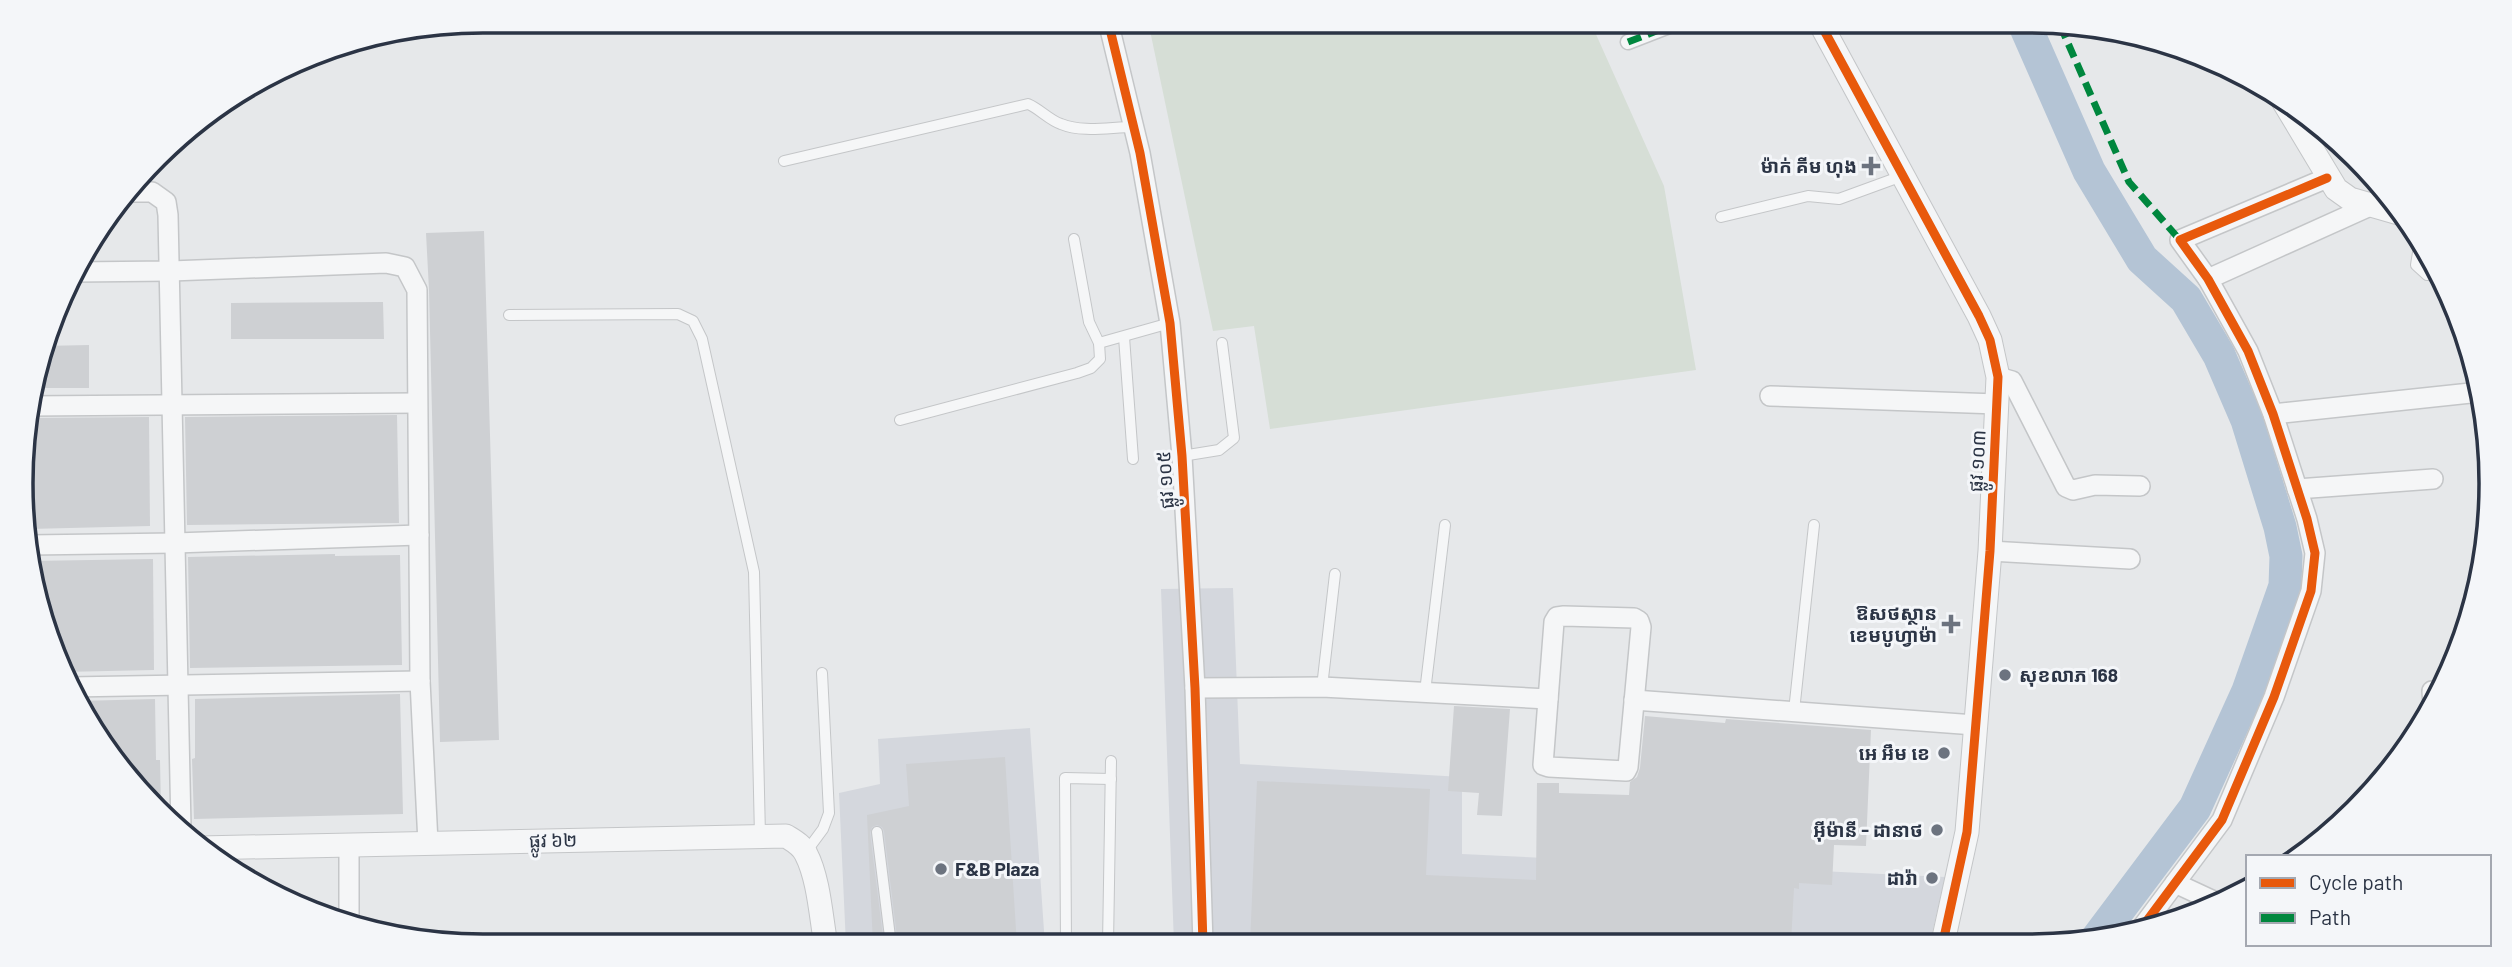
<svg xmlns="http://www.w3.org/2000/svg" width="2512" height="967" font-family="Barlow,'Noto Sans Khmer',sans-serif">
  <rect width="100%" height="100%" fill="#e6e8ea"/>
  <g fill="#d4d7dd">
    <polygon points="1233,588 1240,764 1462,777 1462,854 1945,877 1930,942 1174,944 1161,589"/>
    <polygon points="1030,728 1045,945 846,945 839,793 880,784 878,739"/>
  </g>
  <polygon fill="#d6ded6" points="1148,21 1590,21 1664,186 1696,370 1270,429 1254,326 1213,331"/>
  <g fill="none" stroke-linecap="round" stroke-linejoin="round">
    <polyline stroke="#b4c4d5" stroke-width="33" points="2023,21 2089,171 2142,259 2186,299 2219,355 2247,420 2280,527 2286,556 2285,586 2248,691 2195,808 2096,940"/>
  </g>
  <g fill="#ced0d3">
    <polygon points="484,231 499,740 440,742 429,290 426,233"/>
    <polygon points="383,302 384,339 231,339 231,303"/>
    <polygon points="89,345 89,388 33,388 43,346"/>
    <polygon points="397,415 399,523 187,525 185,417"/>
    <polygon points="149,417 150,526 29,529 26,418"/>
    <polygon points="335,554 335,556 400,555 402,665 190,668 188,557"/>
    <polygon points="153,559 154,670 62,672 56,661 30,574 30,561"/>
    <polygon points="400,694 403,814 194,819 192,759 195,758 195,699"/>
    <polygon points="155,699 156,760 160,760 161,807 99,740 78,701"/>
    <polygon points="1454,706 1510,709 1502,816 1477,815 1479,793 1448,791"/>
    <polygon points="1645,716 1725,723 1726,719 1871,730 1866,846 1834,845 1832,885 1799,883 1799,889 1794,888 1791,943 1250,944 1257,781 1430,789 1426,875 1536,880 1537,783 1559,783 1559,793 1629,795 1630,782 1637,777 1640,768"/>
    <polygon points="1005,757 1017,945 898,945 884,831 882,827 877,825 872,827 870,833 884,945 873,945 867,815 909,806 906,764"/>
  </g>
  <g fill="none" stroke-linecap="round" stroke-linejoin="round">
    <defs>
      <g id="service">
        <path d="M784,161L1028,104C1040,109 1049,120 1061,124C1083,133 1110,127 1134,127"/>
        <polyline points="1721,217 1808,196 1839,199 1902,176"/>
        <polyline points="1074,239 1089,322 1099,343 1170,323"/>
        <polyline points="2420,240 2416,265 2427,275 2439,274"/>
        <polyline points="509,315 678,314 693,321 702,339 754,572 760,836"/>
        <polyline points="1124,337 1133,459"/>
        <polyline points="900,420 1077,373 1091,368 1100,359 1099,343"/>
        <polyline points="1182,456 1219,450 1234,438 1222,343"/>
        <polyline points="1322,687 1335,574"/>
        <polyline points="1425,692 1445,525"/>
        <polyline points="1794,711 1814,525"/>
        <polyline points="877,832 891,945"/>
        <polyline points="806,852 823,829 829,813 822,673"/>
        <polyline points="1108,944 1111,761"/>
        <polyline points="1066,945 1065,778 1111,779"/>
      </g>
      <polyline id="pedestrian" points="1628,42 1682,21"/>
      <g id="minor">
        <polyline points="1108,21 1140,153 1170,323 1182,456 1195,688 1203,944"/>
        <polyline points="133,192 152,192 166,202 168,215 181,828"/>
        <polyline points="74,272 171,271 386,263 405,267 417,290 420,681 428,843"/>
        <polyline points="2208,279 2370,206"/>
        <polyline points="1998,377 2012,381 2066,487 2073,490 2095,485 2140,486"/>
        <polyline points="1770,396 1997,404"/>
        <polyline points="29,406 417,403"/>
        <polyline points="2273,414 2480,392"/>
        <polyline points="2297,489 2433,479"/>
        <polyline points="29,545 175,543 419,535"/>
        <polyline points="1990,551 2130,559"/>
        <polygon points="1564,616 1634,618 1639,621 1641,627 1628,767 1626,771 1549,767 1543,765 1554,622 1557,617"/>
        <polyline points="70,687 420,681"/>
        <polyline points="1195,688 1322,687 1548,699"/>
        <polyline points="2432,691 2433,705"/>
        <polyline points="1634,700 1975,725"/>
        <polyline points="2175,883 2218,903"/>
        <polyline points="349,925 349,845"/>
        <polyline points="2143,926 2222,820 2274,697 2311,591 2315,553 2307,519 2273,414 2248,351 2208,279 2180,240 2327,178"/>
      </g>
      <g id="tertiary">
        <polyline points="1819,21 1979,316 1990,340 1998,377 1990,551 1967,832 1943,942"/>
        <polyline points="2282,99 2336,189 2350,199 2402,214"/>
        <path d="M200,848L786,836C794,841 802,845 806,854C819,879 821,918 826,945"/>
      </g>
    </defs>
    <use href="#service" stroke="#c4c6c8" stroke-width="12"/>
    <use href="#pedestrian" stroke="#c4c6c8" stroke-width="17"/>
    <use href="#minor" stroke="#c4c6c8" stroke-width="22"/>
    <use href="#tertiary" stroke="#c4c6c8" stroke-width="25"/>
    <use href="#service" stroke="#f5f6f7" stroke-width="10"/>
    <use href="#pedestrian" stroke="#f5f6f7" stroke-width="14"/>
    <use href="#minor" stroke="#f5f6f7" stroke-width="19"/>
    <use href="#tertiary" stroke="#f5f6f7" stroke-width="23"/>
    <g stroke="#00873e" stroke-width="7" stroke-dasharray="14 7" stroke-linecap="butt">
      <polyline points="2060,25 2129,182 2180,240"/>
      <polyline points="1628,42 1682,21"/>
    </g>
    <defs>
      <g id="cycleway">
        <polyline points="1108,21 1140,153 1170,323 1182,456 1195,688 1203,944"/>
        <polyline points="1819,21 1979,316 1990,340 1998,377 1990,551 1967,832 1943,942"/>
        <polyline points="2143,926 2222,820 2274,697 2311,591 2315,553 2307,519 2273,414 2248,351 2208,279 2180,240 2327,178"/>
      </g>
    </defs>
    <use href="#cycleway" stroke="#f4f6f9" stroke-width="13"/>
    <use href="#cycleway" stroke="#e8590c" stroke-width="9"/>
  </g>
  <g fill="#6c737f" stroke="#f4f6f9" stroke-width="2.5">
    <path d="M1867.5 155.5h7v7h7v7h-7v7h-7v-7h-7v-7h7z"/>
    <path d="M1947.5 613.5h7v7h7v7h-7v7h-7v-7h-7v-7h7z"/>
    <circle cx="2005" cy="675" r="7"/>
    <circle cx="1944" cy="753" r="7"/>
    <circle cx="1937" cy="830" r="7"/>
    <circle cx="941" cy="869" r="7"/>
    <circle cx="1932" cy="878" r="7"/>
  </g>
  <g text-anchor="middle" stroke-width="6" stroke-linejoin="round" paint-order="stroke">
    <g font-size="19" font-weight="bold" fill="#2b3445" stroke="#f4f6f9" text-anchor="end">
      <text x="1857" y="173">ម៉ាក់ គីម ហុង</text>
      <text x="1937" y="620">ឱសថស្ថាន<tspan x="1937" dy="22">ខេមបូហ្វាម៉ា</tspan></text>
      <text x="2019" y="682" text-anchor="start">សុខលាភ 168</text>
      <text x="1930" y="760">អេ អឹម ខេ</text>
      <text x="1923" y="837">អ៊ីម៉ានី - ដានាថ</text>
      <text x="955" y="876" text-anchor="start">F&amp;B Plaza</text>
      <text x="1918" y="885">ដារ៉ា</text>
    </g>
    <g font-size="19" fill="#2b3445" stroke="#f4f6f9">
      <text transform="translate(1977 461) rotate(-87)" y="7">ផ្លូវ ១០៣</text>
      <text transform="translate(1165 480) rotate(-94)" y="7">ផ្លូវ ១០៥</text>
      <text transform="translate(553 840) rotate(-1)" y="7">ផ្លូវ ៦២</text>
    </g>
  </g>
  <path d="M0 0H2512V967H0ZM483 33H2029A450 450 0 0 1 2479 483V484A450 450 0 0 1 2029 934H483A450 450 0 0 1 33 484V483A450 450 0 0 1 483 33Z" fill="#f4f6f9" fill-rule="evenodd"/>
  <path fill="none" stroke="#2b3445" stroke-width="3.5" d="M483 33H2029A450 450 0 0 1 2479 483V484A450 450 0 0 1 2029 934H483A450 450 0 0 1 33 484V483A450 450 0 0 1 483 33Z"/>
  <rect x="2246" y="855" width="245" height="91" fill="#f4f6f9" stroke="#a4a8b1" stroke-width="2"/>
  <rect x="2260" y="878" width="35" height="10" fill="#e8590c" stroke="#a4a8b1" stroke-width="2"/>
  <text x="2309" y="890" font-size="21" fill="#2b3445">Cycle path</text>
  <rect x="2260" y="913" width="35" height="10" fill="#00873e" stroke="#a4a8b1" stroke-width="2"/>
  <text x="2309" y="925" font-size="21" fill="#2b3445">Path</text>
</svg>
